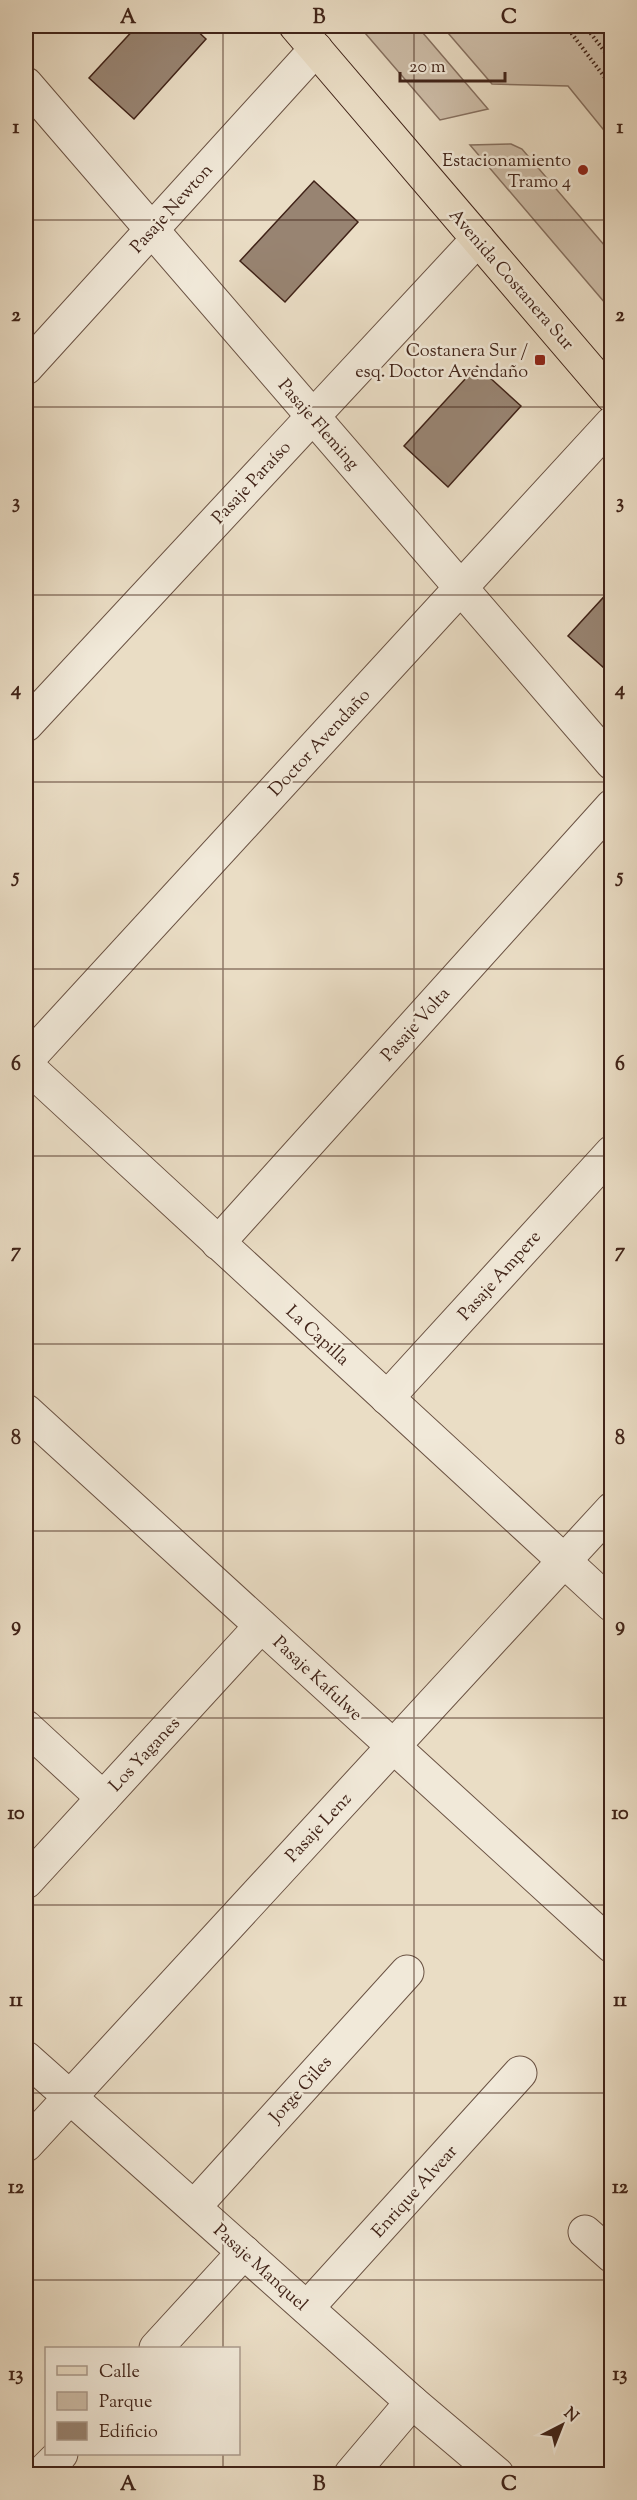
<svg xmlns="http://www.w3.org/2000/svg" width="637" height="2500" font-family="'Sorts Mill Goudy',serif">
  <rect width="100%" height="100%" fill="#eaddc5"/>
  <filter id="stains"><feTurbulence type="fractalNoise" baseFrequency=".00333" numOctaves="4"/><feColorMatrix values="0 0 0 0 .2 0 0 0 0 .09 0 0 0 0 .02 0 0 0 .5 -.17"/></filter>
  <radialGradient id="worn" r=".72"><stop offset=".6" stop-color="#630" stop-opacity="0"/><stop offset="1" stop-color="#630" stop-opacity=".3"/></radialGradient>
  <g fill="#cdbda8" stroke="#867060" stroke-width="1.5">
    <polygon points="359,26 417,26 488,109 440,120"/>
    <polygon points="442,26 611,26 611,139 568,86 492,84"/>
    <polygon points="511,144 522,149 611,253 611,310 470,145"/>
  </g>
  <g fill="#988472" stroke="#402318" stroke-width="1.5">
    <polygon points="137,26 192,26 206,39 134,119 89,78"/>
    <polygon points="314,181 358,222 285,302 240,261"/>
    <polygon points="477,366 521,406 448,487 404,446"/>
    <polygon points="612,588 612,675 568,636"/>
  </g>
  <g fill="none" stroke-linecap="round" stroke-linejoin="round">
    <defs>
      <g id="minor">
        <polyline points="26,84 612,763"/>
        <polyline points="26,368 316,49"/>
        <polyline points="26,725 478,239"/>
        <polyline points="26,1061 612,423"/>
        <polyline points="26,1065 612,1605"/>
        <polyline points="218,1243 612,806"/>
        <polyline points="387,1398 612,1152"/>
        <polyline points="26,1411 612,1946"/>
        <polyline points="26,1727 103,1798"/>
        <polyline points="26,1882 261,1626"/>
        <polyline points="26,2058 412,2402 497,2474"/>
        <polyline points="26,2145 612,1509"/>
        <polyline points="194,2207 407,1972"/>
        <polyline points="585,2232 612,2256"/>
        <polyline points="307,2308 520,2073"/>
        <polyline points="156,2348 244,2252"/>
        <polyline points="41,2474 61,2454"/>
        <polyline points="351,2474 412,2402"/>
      </g>
      <polyline id="major" points="296,26 612,396"/>
    </defs>
    <use href="#minor" stroke="#6a5243" stroke-width="35"/>
    <use href="#major" stroke="#402318" stroke-width="35"/>
    <g stroke="#402318" stroke-width="4" stroke-dasharray="1.5 3" stroke-linecap="butt">
      <polyline points="566,26 612,87"/>
      <polyline points="585,26 612,61"/>
    </g>
    <use href="#minor" stroke="#f1e9d9" stroke-width="33"/>
    <use href="#major" stroke="#eaddc5" stroke-width="33"/>
  </g>
  <path fill="none" stroke="#402318" stroke-width="1.5" stroke-opacity="0.55" d="M223,26V2348M414,26V2474M26,220H612M26,407H612M26,595H612M26,782H612M26,969H612M26,1156H612M26,1344H612M26,1531H612M26,1718H612M26,1905H612M26,2093H612M26,2280H612M223,2454V2474"/>
  <g fill="#8f2418" stroke="#f1e9d9" stroke-width="2">
    <circle cx="583" cy="170" r="6"/>
    <rect x="534" y="354" width="12" height="12" rx="3"/>
  </g>
  <g text-anchor="middle" stroke-width="5" stroke-linejoin="round" paint-order="stroke">
    <g font-size="18" fill="#402318" stroke="#f1e9d9" text-anchor="end">
      <text x="571" y="166">Estacionamiento<tspan x="571" dy="21">Tramo 4</tspan></text>
      <text x="528" y="356">Costanera Sur /<tspan x="528" dy="21">esq. Doctor Avendaño</tspan></text>
    </g>
    <g font-size="18" fill="#402318" stroke="#f1e9d9">
      <text transform="translate(171 208) rotate(-48)" y="6">Pasaje Newton</text>
      <text transform="translate(512 279) rotate(49)" y="6">Avenida Costanera Sur</text>
      <text transform="translate(319 424) rotate(49)" y="6">Pasaje Fleming</text>
      <text transform="translate(251 482) rotate(-47)" y="6">Pasaje Paraíso</text>
      <text transform="translate(319 742) rotate(-47)" y="6">Doctor Avendaño</text>
      <text transform="translate(415 1024) rotate(-48)" y="6">Pasaje Volta</text>
      <text transform="translate(499 1275) rotate(-48)" y="6">Pasaje Ampere</text>
      <text transform="translate(318 1335) rotate(43)" y="6">La Capilla</text>
      <text transform="translate(318 1678) rotate(43)" y="6">Pasaje Kafulwe</text>
      <text transform="translate(144 1754) rotate(-47)" y="6">Los Yaganes</text>
      <text transform="translate(318 1827) rotate(-47)" y="6">Pasaje Lenz</text>
      <text transform="translate(300 2089) rotate(-48)" y="6">Jorge Giles</text>
      <text transform="translate(414 2191) rotate(-48)" y="6">Enrique Alvear</text>
      <text transform="translate(261 2267) rotate(42)" y="6">Pasaje Manquel</text>
    </g>
  </g>
  <rect width="637" height="2500" fill="none" stroke="#eaddc5" stroke-width="66"/>
  <rect x="45" y="2347" width="195" height="108" fill="#f1e9d9" stroke="#aa9a8c" stroke-width="1.5"/>
  <rect x="57" y="2366" width="30" height="9" fill="#eaddc5" stroke="#aa9a8c" stroke-width="1.5"/>
  <text x="99" y="2377" font-size="18" fill="#402318">Calle</text>
  <rect x="57" y="2392" width="30" height="18" fill="#cdbda8" stroke="#aa9a8c" stroke-width="1.5"/>
  <text x="99" y="2407" font-size="18" fill="#402318">Parque</text>
  <rect x="57" y="2422" width="30" height="18" fill="#988472" stroke="#aa9a8c" stroke-width="1.5"/>
  <text x="99" y="2437" font-size="18" fill="#402318">Edificio</text>
  <g transform="translate(562 2425) rotate(42)" stroke="#f1e9d9" stroke-width="4.5" paint-order="stroke">
  <path d="M0-4.5L10 22L0 15L-10 22Z" fill="#402318"/>
  <text y="-9" font-size="16" font-weight="bold" text-anchor="middle" fill="#402318">N</text>
  </g>
  <path d="M400 72v9h105v-9" fill="none" stroke="#402318" stroke-width="3"/>
  <text x="409" y="72" font-size="18" fill="#402318" stroke="#f1e9d9" stroke-width="4.5" paint-order="stroke">20 m</text>
  <rect x="33" y="33" width="571" height="2434" fill="none" stroke="#402318" stroke-width="2"/>
  <g font-size="20" text-anchor="middle" font-weight="bold" fill="#402318">
    <text x="128" y="23">A</text>
    <text x="319" y="23">B</text>
    <text x="509" y="23">C</text>
    <text x="16" y="133">1</text>
    <text x="620" y="133">1</text>
    <text x="16" y="321">2</text>
    <text x="620" y="321">2</text>
    <text x="16" y="508">3</text>
    <text x="620" y="508">3</text>
    <text x="16" y="695">4</text>
    <text x="620" y="695">4</text>
    <text x="16" y="882">5</text>
    <text x="620" y="882">5</text>
    <text x="16" y="1070">6</text>
    <text x="620" y="1070">6</text>
    <text x="16" y="1257">7</text>
    <text x="620" y="1257">7</text>
    <text x="16" y="1444">8</text>
    <text x="620" y="1444">8</text>
    <text x="16" y="1631">9</text>
    <text x="620" y="1631">9</text>
    <text x="16" y="1819">10</text>
    <text x="620" y="1819">10</text>
    <text x="16" y="2006">11</text>
    <text x="620" y="2006">11</text>
    <text x="16" y="2193">12</text>
    <text x="620" y="2193">12</text>
    <text x="16" y="2380">13</text>
    <text x="620" y="2380">13</text>
    <text x="128" y="2490">A</text>
    <text x="319" y="2490">B</text>
    <text x="509" y="2490">C</text>
  </g>
  <rect width="100%" height="100%" filter="url(#stains)"/>
  <rect width="100%" height="100%" fill="url(#worn)"/>
</svg>
